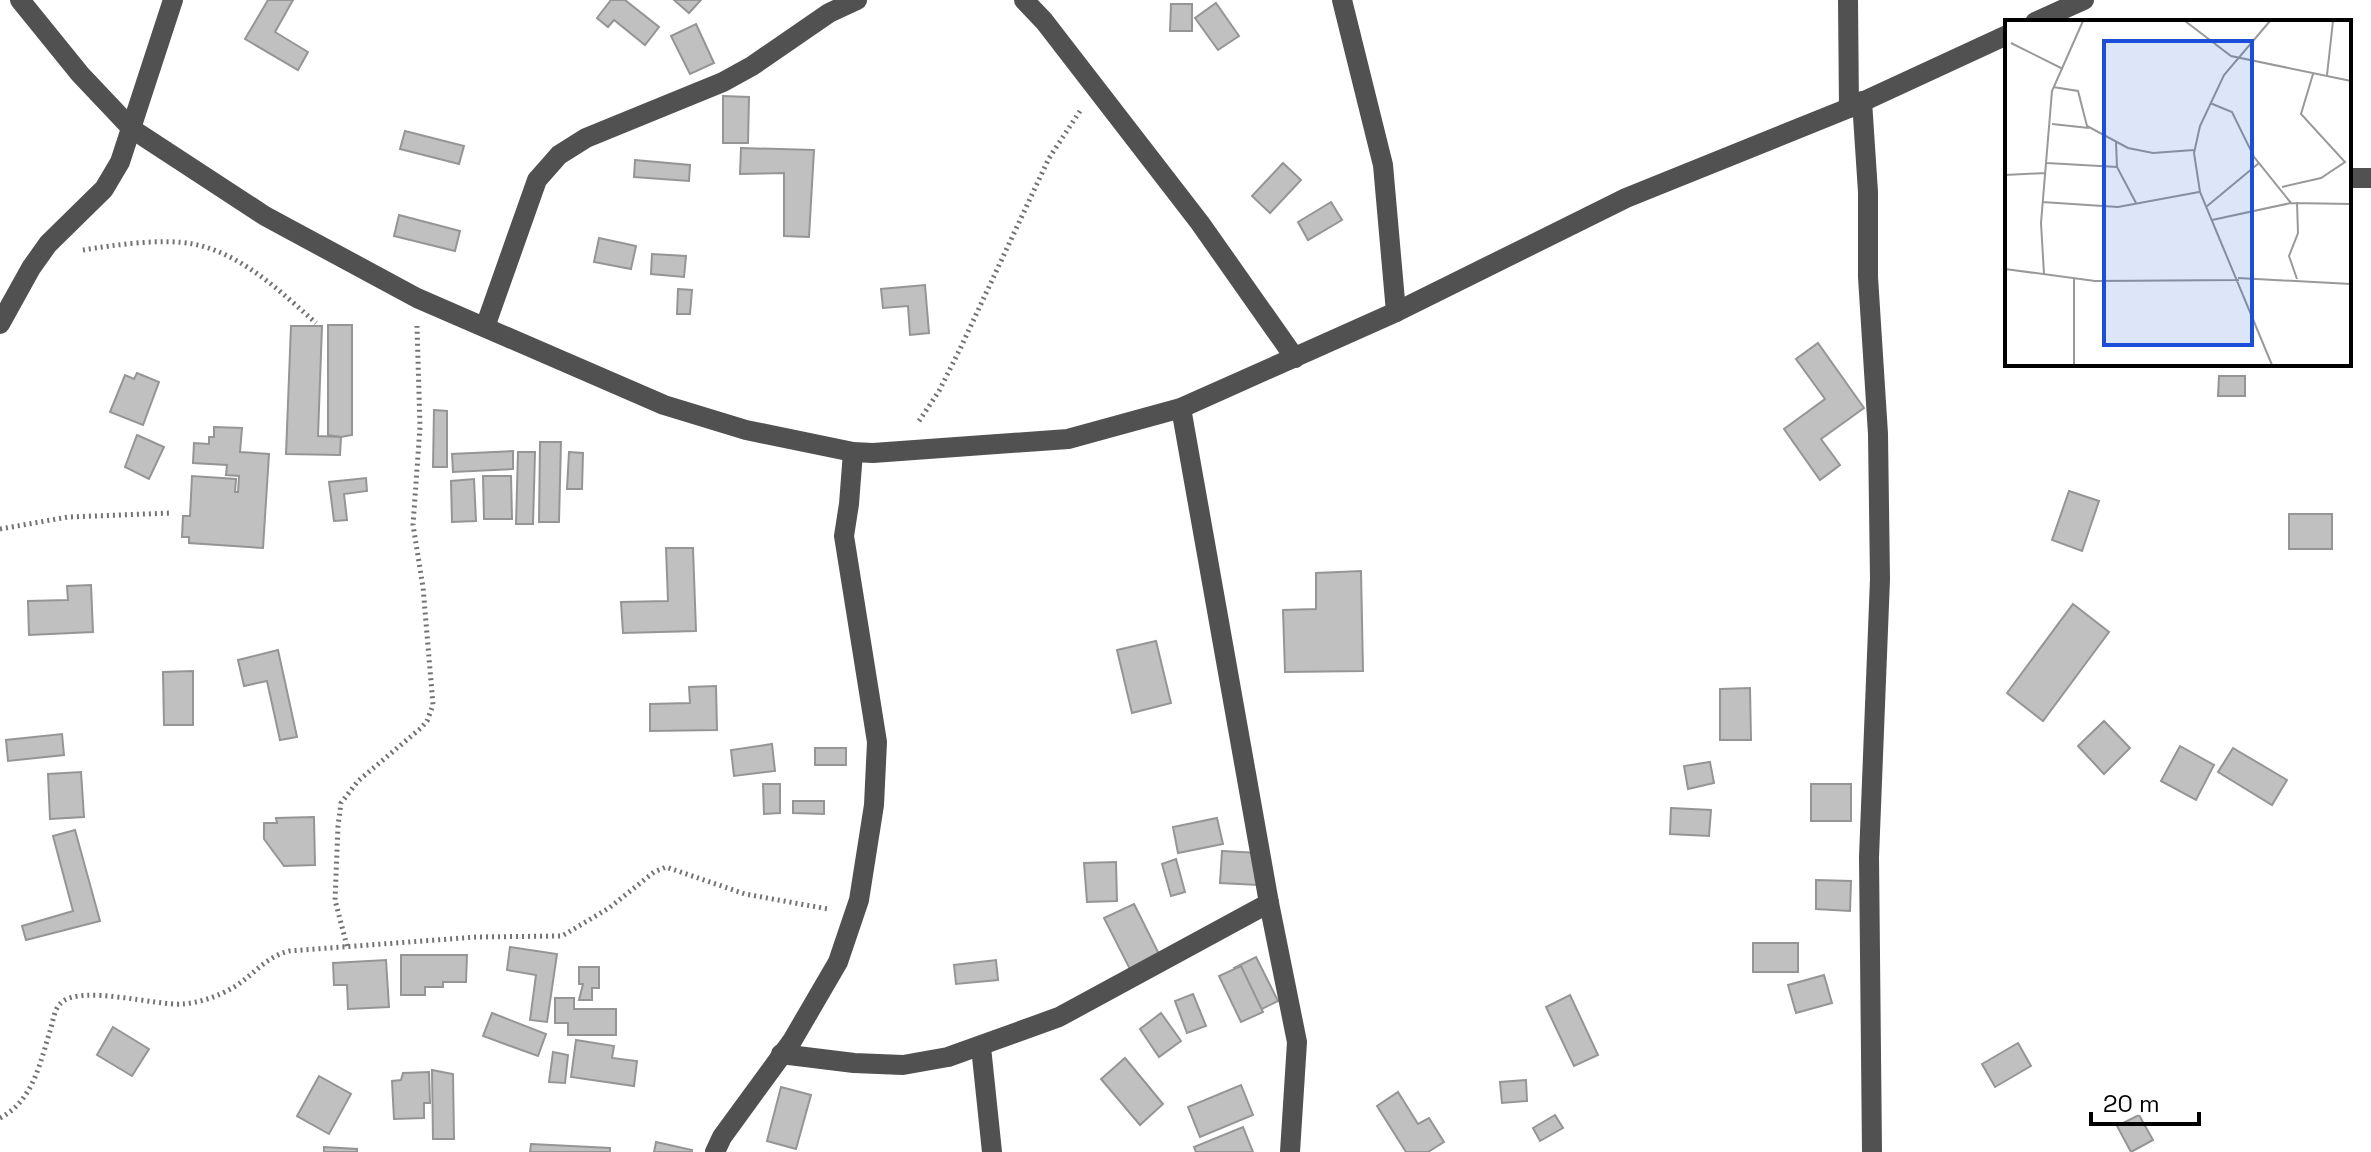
<svg xmlns="http://www.w3.org/2000/svg" width="2371" height="1152" font-family="'Space Grotesk',sans-serif">
  <rect width="100%" height="100%" fill="#fff"/>
  <g fill="#c0c0c0" stroke="#959595" stroke-width="2">
    <polygon points="268,0 293,0 275,32 308,52 298,70 245,39"/>
    <polygon points="611,0 625,0 659,27 645,45 614,20 608,27 597,18"/>
    <polygon points="674,0 701,0 689,13"/>
    <polygon points="1216,3 1239,36 1218,50 1195,18"/>
    <polygon points="1171,4 1192,4 1192,31 1170,31"/>
    <polygon points="696,24 714,63 690,74 671,36"/>
    <polygon points="723,96 749,97 748,143 723,143"/>
    <polygon points="405,131 464,146 459,164 400,149"/>
    <polygon points="741,148 814,150 809,237 784,236 784,173 740,174"/>
    <polygon points="635,160 690,165 689,181 634,177"/>
    <polygon points="1283,163 1301,180 1270,213 1252,196"/>
    <polygon points="1331,202 1342,220 1308,240 1298,222"/>
    <polygon points="399,215 460,231 455,251 394,236"/>
    <polygon points="599,238 636,246 631,269 594,262"/>
    <polygon points="652,254 686,256 684,277 651,274"/>
    <polygon points="925,285 929,333 910,335 908,306 883,308 881,289"/>
    <polygon points="678,289 692,290 690,314 677,314"/>
    <polygon points="328,325 352,325 352,435 341,437 328,435"/>
    <polygon points="291,326 322,326 318,436 341,437 340,455 286,454"/>
    <polygon points="1818,343 1864,408 1821,439 1840,465 1820,480 1784,429 1825,399 1796,359"/>
    <polygon points="137,373 159,382 143,425 110,412 125,375 134,379"/>
    <polygon points="2219,376 2245,376 2245,396 2218,396"/>
    <polygon points="434,410 447,411 447,467 433,467"/>
    <polygon points="214,427 242,428 240,452 269,454 263,548 189,543 189,537 182,537 183,516 190,516 192,476 236,479 235,492 238,492 239,476 226,475 227,465 193,463 194,443 209,444 209,437 214,437"/>
    <polygon points="137,435 164,447 149,479 125,467"/>
    <polygon points="540,442 561,442 559,522 539,522"/>
    <polygon points="513,451 513,469 453,472 452,454"/>
    <polygon points="518,452 535,452 533,524 516,524"/>
    <polygon points="569,452 583,453 582,489 567,489"/>
    <polygon points="483,476 511,476 512,519 484,519"/>
    <polygon points="366,478 367,491 344,494 347,520 334,521 329,482"/>
    <polygon points="474,479 476,521 452,522 451,481"/>
    <polygon points="2069,491 2099,501 2082,551 2052,540"/>
    <rect x="2289" y="514" width="43" height="35"/>
    <polygon points="666,548 693,548 696,631 623,633 621,602 668,601"/>
    <polygon points="1361,571 1363,671 1285,672 1283,610 1316,609 1316,573"/>
    <polygon points="91,585 93,632 29,635 28,601 68,600 67,586"/>
    <polygon points="2073,604 2109,632 2043,721 2007,693"/>
    <polygon points="1156,641 1171,703 1132,713 1117,650"/>
    <polygon points="278,650 297,737 280,740 267,681 244,686 238,660"/>
    <polygon points="193,671 193,725 164,725 163,672"/>
    <polygon points="716,686 717,730 650,731 650,704 690,703 689,687"/>
    <polygon points="1750,688 1751,740 1720,740 1720,689"/>
    <polygon points="2104,721 2130,748 2104,774 2078,746"/>
    <polygon points="62,734 64,755 8,761 6,740"/>
    <polygon points="772,744 775,771 734,776 731,750"/>
    <polygon points="2180,746 2214,765 2196,800 2161,781"/>
    <rect x="815" y="748" width="31" height="17"/>
    <polygon points="2233,748 2287,780 2272,805 2218,772"/>
    <polygon points="1710,762 1714,783 1688,789 1684,766"/>
    <polygon points="81,772 84,817 50,819 48,774"/>
    <polygon points="763,784 780,784 780,813 764,814"/>
    <rect x="1811" y="784" width="40" height="37"/>
    <polygon points="793,801 824,801 824,814 793,813"/>
    <polygon points="1671,808 1711,810 1709,836 1670,834"/>
    <polygon points="314,817 315,865 284,866 264,839 264,823 277,823 276,818"/>
    <polygon points="1217,818 1223,844 1178,853 1173,827"/>
    <polygon points="75,830 100,921 26,940 22,926 73,911 53,836"/>
    <polygon points="1222,851 1260,853 1258,885 1220,883"/>
    <polygon points="1176,859 1185,892 1171,896 1162,864"/>
    <polygon points="1116,862 1117,901 1087,902 1084,863"/>
    <polygon points="1816,880 1851,881 1850,911 1816,909"/>
    <polygon points="1134,904 1166,968 1137,983 1104,918"/>
    <rect x="1753" y="943" width="45" height="29"/>
    <polygon points="510,947 557,954 547,1022 530,1020 536,975 507,970"/>
    <polygon points="401,955 467,955 466,982 443,982 443,987 425,987 425,995 401,995"/>
    <polygon points="1256,957 1278,1001 1256,1012 1234,968"/>
    <polygon points="386,960 389,1007 348,1009 347,985 334,985 333,963"/>
    <polygon points="996,960 998,980 956,984 954,965"/>
    <polygon points="1241,966 1263,1012 1241,1022 1219,976"/>
    <polygon points="579,967 599,967 599,988 592,988 592,1000 579,1000 583,984 579,984"/>
    <polygon points="1824,975 1832,1003 1796,1013 1788,985"/>
    <polygon points="1193,994 1206,1026 1187,1033 1175,1001"/>
    <polygon points="1570,995 1598,1055 1574,1066 1546,1007"/>
    <polygon points="555,998 574,998 574,1009 616,1009 616,1035 568,1035 568,1023 555,1023"/>
    <polygon points="492,1013 546,1034 538,1056 483,1036"/>
    <polygon points="1161,1013 1181,1041 1159,1057 1140,1029"/>
    <polygon points="113,1027 149,1049 132,1076 97,1055"/>
    <polygon points="576,1040 614,1046 612,1058 637,1061 634,1086 571,1077"/>
    <polygon points="2018,1043 2031,1066 1995,1087 1982,1064"/>
    <polygon points="553,1052 568,1055 565,1083 549,1082"/>
    <polygon points="1125,1058 1163,1104 1140,1125 1101,1079"/>
    <polygon points="432,1070 453,1074 454,1139 433,1139"/>
    <polygon points="429,1072 430,1103 424,1103 424,1118 394,1119 392,1081 401,1080 403,1073"/>
    <polygon points="319,1076 351,1094 329,1134 297,1116"/>
    <polygon points="1526,1080 1527,1101 1502,1103 1500,1082"/>
    <polygon points="1241,1085 1253,1115 1200,1137 1188,1107"/>
    <polygon points="781,1087 811,1095 796,1149 767,1141"/>
    <polygon points="1398,1092 1418,1124 1429,1118 1444,1142 1428,1152 1406,1152 1377,1106"/>
    <polygon points="1555,1115 1563,1128 1540,1141 1533,1128"/>
    <polygon points="2139,1115 2153,1140 2131,1152 2117,1126"/>
    <polygon points="1243,1127 1253,1152 1196,1152 1194,1147"/>
    <polygon points="656,1142 692,1150 692,1152 654,1152"/>
    <polygon points="531,1144 610,1148 610,1152 530,1152"/>
    <polygon points="324,1147 357,1149 357,1152 324,1152"/>
  </g>
  <g fill="none" stroke-linecap="round" stroke-linejoin="round">
    <g stroke="#737373" stroke-width="5" stroke-dasharray="2 4" stroke-linecap="butt">
      <path d="M83,250C114,245 162,238 193,244C241,253 281,292 316,323"/>
      <polyline points="919,421 939,391 960,349 1049,158 1080,111"/>
      <polyline points="0,529 68,517 172,513"/>
      <polyline points="347,946 335,900 338,826 341,803 358,781 421,728 427,721 433,705 423,587 413,525 420,427 417,326"/>
      <path d="M0,1118C33,1101 40,1063 50,1031C53,1022 54,1009 61,1003C80,984 157,1006 182,1004C199,1003 219,996 234,987C254,975 265,957 289,951L476,937L562,936L609,908L654,872L666,867L745,894L828,909"/>
    </g>
    <g stroke="#515151" stroke-width="20">
      <polyline points="20,0 80,74 132,129 265,216 417,298 664,405 746,430 853,452 873,453 1068,439 1181,408 1396,312 1626,198 1849,108 2007,35"/>
      <polyline points="1024,0 1044,21 1200,223 1295,358"/>
      <polyline points="1342,0 1383,165 1396,312"/>
      <polyline points="1848,0 1849,108"/>
      <polyline points="2035,22 2084,0"/>
      <polyline points="1862,101 1868,192 1868,277 1878,434 1880,579 1869,857 1872,1152"/>
      <polyline points="2349,178 2371,178"/>
      <polyline points="0,324 31,268 48,244 104,189 120,162 173,0"/>
      <polyline points="485,327 537,180 559,155 586,138 723,82 752,66 829,13 857,0"/>
      <polyline points="1181,408 1269,903 1297,1042 1290,1152"/>
      <polyline points="981,1047 992,1152"/>
      <polyline points="781,1054 854,1063 903,1065 948,1057 1059,1017 1269,903"/>
      <polyline points="715,1152 722,1137 792,1041 838,962 859,900 874,805 877,742 844,536 849,504 853,452"/>
    </g>
  </g>
  <g transform="translate(2005 20)">
    <rect width="346" height="346" fill="#fff"/>
    <path fill="none" stroke="#999" stroke-width="2" d="M180,1L226,36L346,61M265,1L219,55L195,106L189,133L195,172L267,345M6,23L58,49M322,55L328,1M48,67L73,71L82,106L123,128L148,133L189,130M205,83L227,92L249,137L286,183M47,104L84,108M111,122L112,147L131,183M42,143L112,147M0,155L40,153M277,167L316,158L340,142L296,94L308,54M37,182L113,187L194,172M292,182L293,213L284,236L292,259M201,187L254,143M207,200L286,183L346,184M0,249L90,261L234,260M39,254L36,203L47,71L78,1M233,258L346,264M69,259V345M0,269V340"/>
    <path fill="#1d4ed8" fill-opacity="0.15" stroke="#1d4ed8" stroke-width="4" d="M99,21H247V325H99Z"/>
    <rect width="346" height="346" fill="none" stroke="#000" stroke-width="4"/>
  </g>
  <path d="M2091 1112v12h108v-12" fill="none" stroke="#000000" stroke-width="4"/>
  <text x="2103" y="1112" font-size="24" fill="#000000" stroke="#ffffff" stroke-width="6" paint-order="stroke">20 m</text>
</svg>
